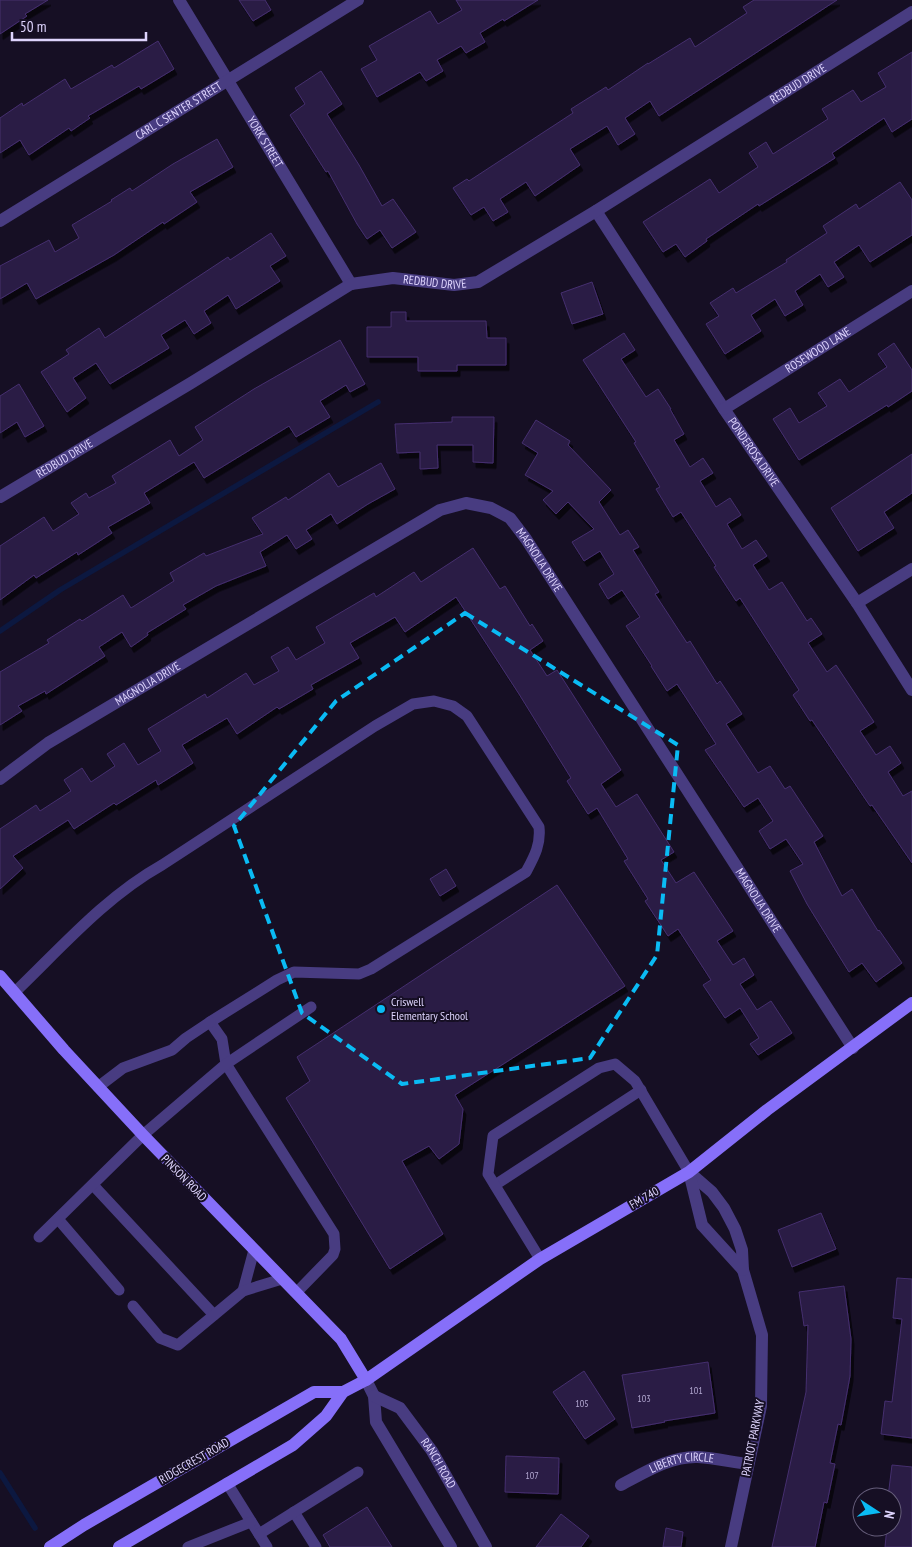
<svg xmlns="http://www.w3.org/2000/svg" width="912" height="1547" font-family="'PT Sans Narrow',sans-serif">
  <defs>
    <filter id="shadow"><feDropShadow dx="3" dy="5.5" stdDeviation="0" flood-color="#0009"/></filter>
  </defs>
  <rect width="100%" height="100%" fill="#160f24"/>
  <g fill="none" stroke-linecap="round" stroke-linejoin="round">
    <g stroke="#0c1840" stroke-width="5.5">
      <polyline points="0,631 60,590 378,402"/>
      <polyline points="0,1473 35,1528"/>
    </g>
  </g>
  <g fill="#2a1c44" stroke="#452f6f" filter="url(#shadow)">
    <polygon points="0,0 48,0 25,14 27,16 0,34"/>
    <polygon points="239,0 265,0 271,10 253,21"/>
    <polygon points="456,0 538,0 504,21 503,19 480,33 485,42 466,53 461,46 437,60 443,71 426,81 420,72 377,97 361,69 377,60 369,46 430,11 438,24 462,10"/>
    <polygon points="754,0 837,0 659,116 650,101 625,118 635,134 618,145 607,126 570,149 580,165 535,196 526,182 500,199 508,212 493,221 484,207 471,215 453,188 467,179 469,181 573,113 571,109 606,87 608,90 648,63 648,64 690,38 695,47 747,13 743,7"/>
    <polygon points="158,41 174,69 141,89 139,86 88,116 90,118 71,131 69,128 29,155 20,140 0,153 0,118 22,103 23,106 65,79 71,89 112,65 114,68"/>
    <polygon points="912,52 912,119 892,132 884,118 832,153 835,158 759,206 758,204 706,239 707,241 685,257 676,244 663,252 643,222 710,179 719,193 758,167 749,153 766,142 773,154 828,119 822,109 853,90 861,102 886,87 878,73"/>
    <polygon points="321,71 342,104 327,114 359,165 382,206 393,199 416,232 392,248 380,230 367,239 357,224 328,171 326,172 290,115 305,104 295,88"/>
    <polygon points="217,139 233,167 190,192 197,202 164,224 163,222 114,255 36,299 27,283 0,299 0,266 49,240 55,252 79,238 72,225 112,201 111,200 130,188 132,191 173,164"/>
    <polygon points="900,182 912,200 912,235 870,262 859,245 834,262 844,277 828,287 820,274 795,291 803,305 785,316 775,299 751,315 761,331 725,354 706,324 719,316 710,303 733,288 736,293 787,262 786,260 827,233 823,226 856,204 859,209"/>
    <polygon points="271,233 286,256 270,266 280,281 236,309 228,295 204,311 211,323 194,334 185,320 161,335 169,348 110,384 96,363 73,378 86,398 67,412 41,372 69,354 66,350 99,328 105,338 228,257 230,260"/>
    <polygon points="592,282 603,314 572,324 561,293"/>
    <polygon points="391,312 406,312 406,321 486,321 487,338 506,338 506,365 457,365 457,371 418,371 418,357 367,357 367,327 391,327"/>
    <polygon points="624,333 635,350 621,359 646,397 658,389 671,409 670,409 684,434 674,440 690,467 703,458 713,473 700,481 716,507 730,498 741,515 727,524 742,549 756,540 767,556 753,565 769,590 782,582 807,621 811,618 822,634 808,643 827,672 836,665 874,722 860,731 876,755 890,746 901,763 888,772 903,796 912,791 912,863 872,805 870,806 812,720 810,721 793,695 799,690 740,598 736,601 714,567 716,566 681,512 673,517 656,489 660,487 634,443 636,442 583,360"/>
    <polygon points="340,340 365,384 350,392 346,385 320,401 330,417 296,437 289,426 204,478 194,462 144,493 150,503 108,527 112,533 78,555 77,552 36,578 34,575 0,600 0,546 44,517 53,531 79,514 71,503 86,493 89,498 116,483 112,476 170,440 179,456 203,440 195,427 254,389"/>
    <polygon points="894,343 912,370 912,391 888,407 887,405 799,460 773,419 790,408 799,423 827,406 818,393 840,379 849,392 887,367 878,354"/>
    <polygon points="19,384 44,426 25,437 17,422 0,433 0,396"/>
    <polygon points="452,417 494,417 493,463 473,462 473,445 437,445 438,468 420,469 420,452 397,453 395,424 452,422"/>
    <polygon points="536,420 570,441 568,445 611,490 599,502 620,535 628,530 639,547 633,550 659,592 655,594 687,643 690,641 717,684 720,681 742,714 726,724 758,773 770,766 785,789 790,786 823,836 814,842 842,896 852,889 878,931 879,930 902,963 876,982 862,963 849,972 807,904 790,871 803,864 786,839 770,849 759,831 773,821 758,798 744,807 705,750 716,744 677,684 667,691 651,666 652,666 626,626 640,617 622,590 608,599 599,584 614,574 600,551 584,561 572,542 594,529 568,502 556,514 543,500 553,491 525,475 538,453 522,443"/>
    <polygon points="912,454 912,493 884,512 894,528 858,551 831,508"/>
    <polygon points="381,463 395,489 368,504 337,524 331,514 306,530 312,539 296,549 287,535 260,552 266,566 216,586 183,605 186,609 147,633 148,635 131,647 122,632 99,647 105,656 46,694 45,691 18,706 22,711 0,725 0,672 49,643 47,640 80,619 82,621 123,595 131,608 174,581 170,573 204,553 206,556 263,534 252,518 286,497 288,500 329,473 338,487"/>
    <polygon points="473,548 500,589 505,586 530,626 532,624 543,641 530,650 547,676 557,670 621,770 601,784 616,807 637,794 674,852 661,860 676,883 694,872 733,931 717,941 733,965 744,958 754,975 740,984 757,1010 771,1001 792,1033 758,1055 750,1044 759,1038 740,1008 725,1018 703,985 711,980 678,929 668,936 645,901 648,899 624,861 628,859 597,808 588,814 567,781 571,778 519,694 456,597 405,632 395,617 350,643 359,658 311,685 313,689 279,709 277,707 237,734 227,718 182,745 193,763 158,785 156,780 116,805 114,803 74,829 68,820 13,856 23,868 0,889 0,829 36,805 40,811 71,791 64,780 82,768 91,782 115,766 107,754 124,743 138,765 161,751 148,729 205,694 207,698 246,673 254,685 279,671 271,657 288,647 296,660 325,643 316,627 374,593 376,597 414,572 421,582"/>
    <polygon points="446,869 456,886 440,896 430,879"/>
    <polygon points="557,885 625,986 455,1095 463,1109 459,1144 439,1159 429,1146 402,1161 443,1234 390,1269 286,1098 310,1081 297,1057"/>
    <polygon points="821,1213 836,1249 792,1267 778,1230"/>
    <polygon points="897,1278 912,1279 912,1438 881,1434 885,1401 892,1402 902,1319 893,1318"/>
    <polygon points="844,1286 851,1339 850,1376 841,1425 838,1424 830,1463 835,1464 827,1503 824,1502 815,1547 772,1547 806,1392 808,1325 804,1326 799,1292"/>
    <polygon points="708,1362 715,1413 664,1421 665,1422 632,1428 622,1375"/>
    <polygon points="584,1371 615,1419 585,1439 553,1392"/>
    <polygon points="506,1456 559,1458 558,1494 505,1492"/>
    <polygon points="892,1465 912,1467 912,1547 885,1547 887,1527 892,1527 892,1497 888,1497"/>
    <polygon points="367,1507 392,1547 330,1547 323,1535"/>
    <polygon points="561,1514 589,1536 581,1547 536,1547"/>
    <polygon points="666,1528 683,1532 681,1547 663,1547"/>
  </g>
  <g fill="none" stroke-linecap="round" stroke-linejoin="round">
    <g stroke="#483c81" stroke-width="11">
      <path d="M14,993C61,948 105,897 162,865L375,726L413,704L434,701L453,706L467,716L539,827C541,845 534,857 526,872L371,969L359,974L294,972L277,980L210,1022L222,1039L226,1064L334,1234L335,1249L333,1255L297,1292"/>
      <polyline points="98,1087 123,1068 172,1050 186,1038 210,1022"/>
      <polyline points="93,1185 214,1315"/>
      <polyline points="495,1185 641,1090"/>
      <polyline points="58,1219 119,1290"/>
      <polyline points="39,1237 143,1135 226,1064 311,1007"/>
      <polyline points="540,1259 488,1174 493,1136 599,1068 615,1064 635,1081 689,1172"/>
      <polyline points="243,1291 254,1250"/>
      <polyline points="133,1306 160,1338 178,1345 243,1291 282,1279"/>
      <polyline points="227,1483 267,1547"/>
      <polyline points="294,1512 316,1547"/>
      <polyline points="259,1534 358,1472"/>
      <polyline points="188,1547 251,1522"/>
    </g>
    <g stroke="#483c81" stroke-width="12">
      <path id="s1" d="M179,0L351,284"/>
      <path id="s2" d="M596,211L724,409L857,603L912,690"/>
      <path id="s3" d="M0,221L358,0"/>
      <path id="s4" d="M724,409L912,291"/>
      <path id="s5" d="M0,497L191,383L351,284L393,278L454,285L478,282L596,211L912,12"/>
      <polyline points="857,603 912,569"/>
      <path id="s6" d="M0,779L48,743L440,510L466,503L491,508L510,518L526,539L853,1048"/>
      <polyline points="689,1172 712,1192 724,1208 735,1229 742,1250 743,1270 762,1335 761,1406 731,1547"/>
      <polyline points="689,1172 702,1225 743,1270"/>
      <path id="s7" d="M621,1485C644,1473 670,1456 698,1457C714,1458 732,1462 748,1464"/>
    </g>
    <g stroke="#483c81" stroke-width="12">
      <polyline points="366,1380 374,1396 376,1422 451,1547"/>
      <path id="s8" d="M374,1396L400,1408L432,1451L486,1547"/>
    </g>
    <g stroke="#866ff9" stroke-width="12">
      <polyline points="0,976 64,1050 143,1135 341,1339 366,1380"/>
      <polyline points="50,1547 84,1525 314,1392 343,1392"/>
      <polyline points="119,1547 293,1445 326,1416 343,1392 366,1380 540,1259 689,1172 767,1110 912,1003"/>
    </g>
  </g>
  <path fill="none" stroke="#0abbf4" stroke-width="4" stroke-dasharray="10 6" stroke-linejoin="round" d="M465,613L678,745L657,955L590,1058L402,1084L302,1013L234,826L336,701Z"/>
  <circle fill="#0abbf4" stroke="#160f24" stroke-width="2" cx="381" cy="1009" r="5"/>
  <g text-anchor="middle" stroke-width="4" stroke-linejoin="round" paint-order="stroke">
    <g font-size="10" fill="#b1a6cf">
      <text x="696" y="1394">101</text>
      <text x="644" y="1402">103</text>
      <text x="582" y="1407">105</text>
      <text x="532" y="1479">107</text>
    </g>
    <g font-size="12" fill="#ded4fd" stroke="#160f24">
      <text dy="4" stroke="none"><textPath href="#s5" startOffset="915">REDBUD DRIVE</textPath></text>
      <text dy="4" stroke="none"><textPath href="#s3" startOffset="210">CARL C SENTER STREET</textPath></text>
      <text dy="4" stroke="none"><textPath href="#s1" startOffset="166">YORK STREET</textPath></text>
      <text dy="4" stroke="none"><textPath href="#s5" startOffset="495">REDBUD DRIVE</textPath></text>
      <text dy="4" stroke="none"><textPath href="#s4" startOffset="111">ROSEWOOD LANE</textPath></text>
      <text dy="4" stroke="none"><textPath href="#s2" startOffset="288">PONDEROSA DRIVE</textPath></text>
      <text dy="4" stroke="none"><textPath href="#s5" startOffset="75">REDBUD DRIVE</textPath></text>
      <text dy="4" stroke="none"><textPath href="#s6" startOffset="641">MAGNOLIA DRIVE</textPath></text>
      <text dy="4" stroke="none"><textPath href="#s6" startOffset="176">MAGNOLIA DRIVE</textPath></text>
      <text dy="4" stroke="none"><textPath href="#s6" startOffset="1046">MAGNOLIA DRIVE</textPath></text>
      <text transform="translate(184 1178) rotate(46)" y="4">PINSON ROAD</text>
      <text transform="translate(644 1198) rotate(-30)" y="4">FM 740</text>
      <text transform="translate(753 1438) rotate(-79)" y="4">PATRIOT PARKWAY</text>
      <text transform="translate(194 1461) rotate(-30)" y="4">RIDGECREST ROAD</text>
      <text dy="4" stroke="none"><textPath href="#s8" startOffset="96">RANCH ROAD</textPath></text>
      <text dy="4" stroke="none"><textPath href="#s7" startOffset="66">LIBERTY CIRCLE</textPath></text>
    </g>
    <g font-size="12" fill="#ded4fd" stroke="#160f24" text-anchor="start">
      <text x="391" y="1006">Criswell<tspan x="391" dy="14">Elementary School</tspan></text>
    </g>
  </g>
  <g transform="translate(877 1512) rotate(102)"><circle r="24" fill="#160f24" stroke="#665e7b"/>
  <path d="M0-4L9 19L0 12L-9 19Z" fill="#0abbf4"/>
  <text y="-8" font-size="14" font-weight="bold" text-anchor="middle" fill="#ded4fd">N</text>
  </g>
  <path d="M12 32v8h134v-8" fill="none" stroke="#ded4fd" stroke-width="2.5"/>
  <text x="20" y="32" font-size="15" fill="#ded4fd" stroke="#160f24" stroke-width="4" paint-order="stroke">50 m</text>
</svg>
